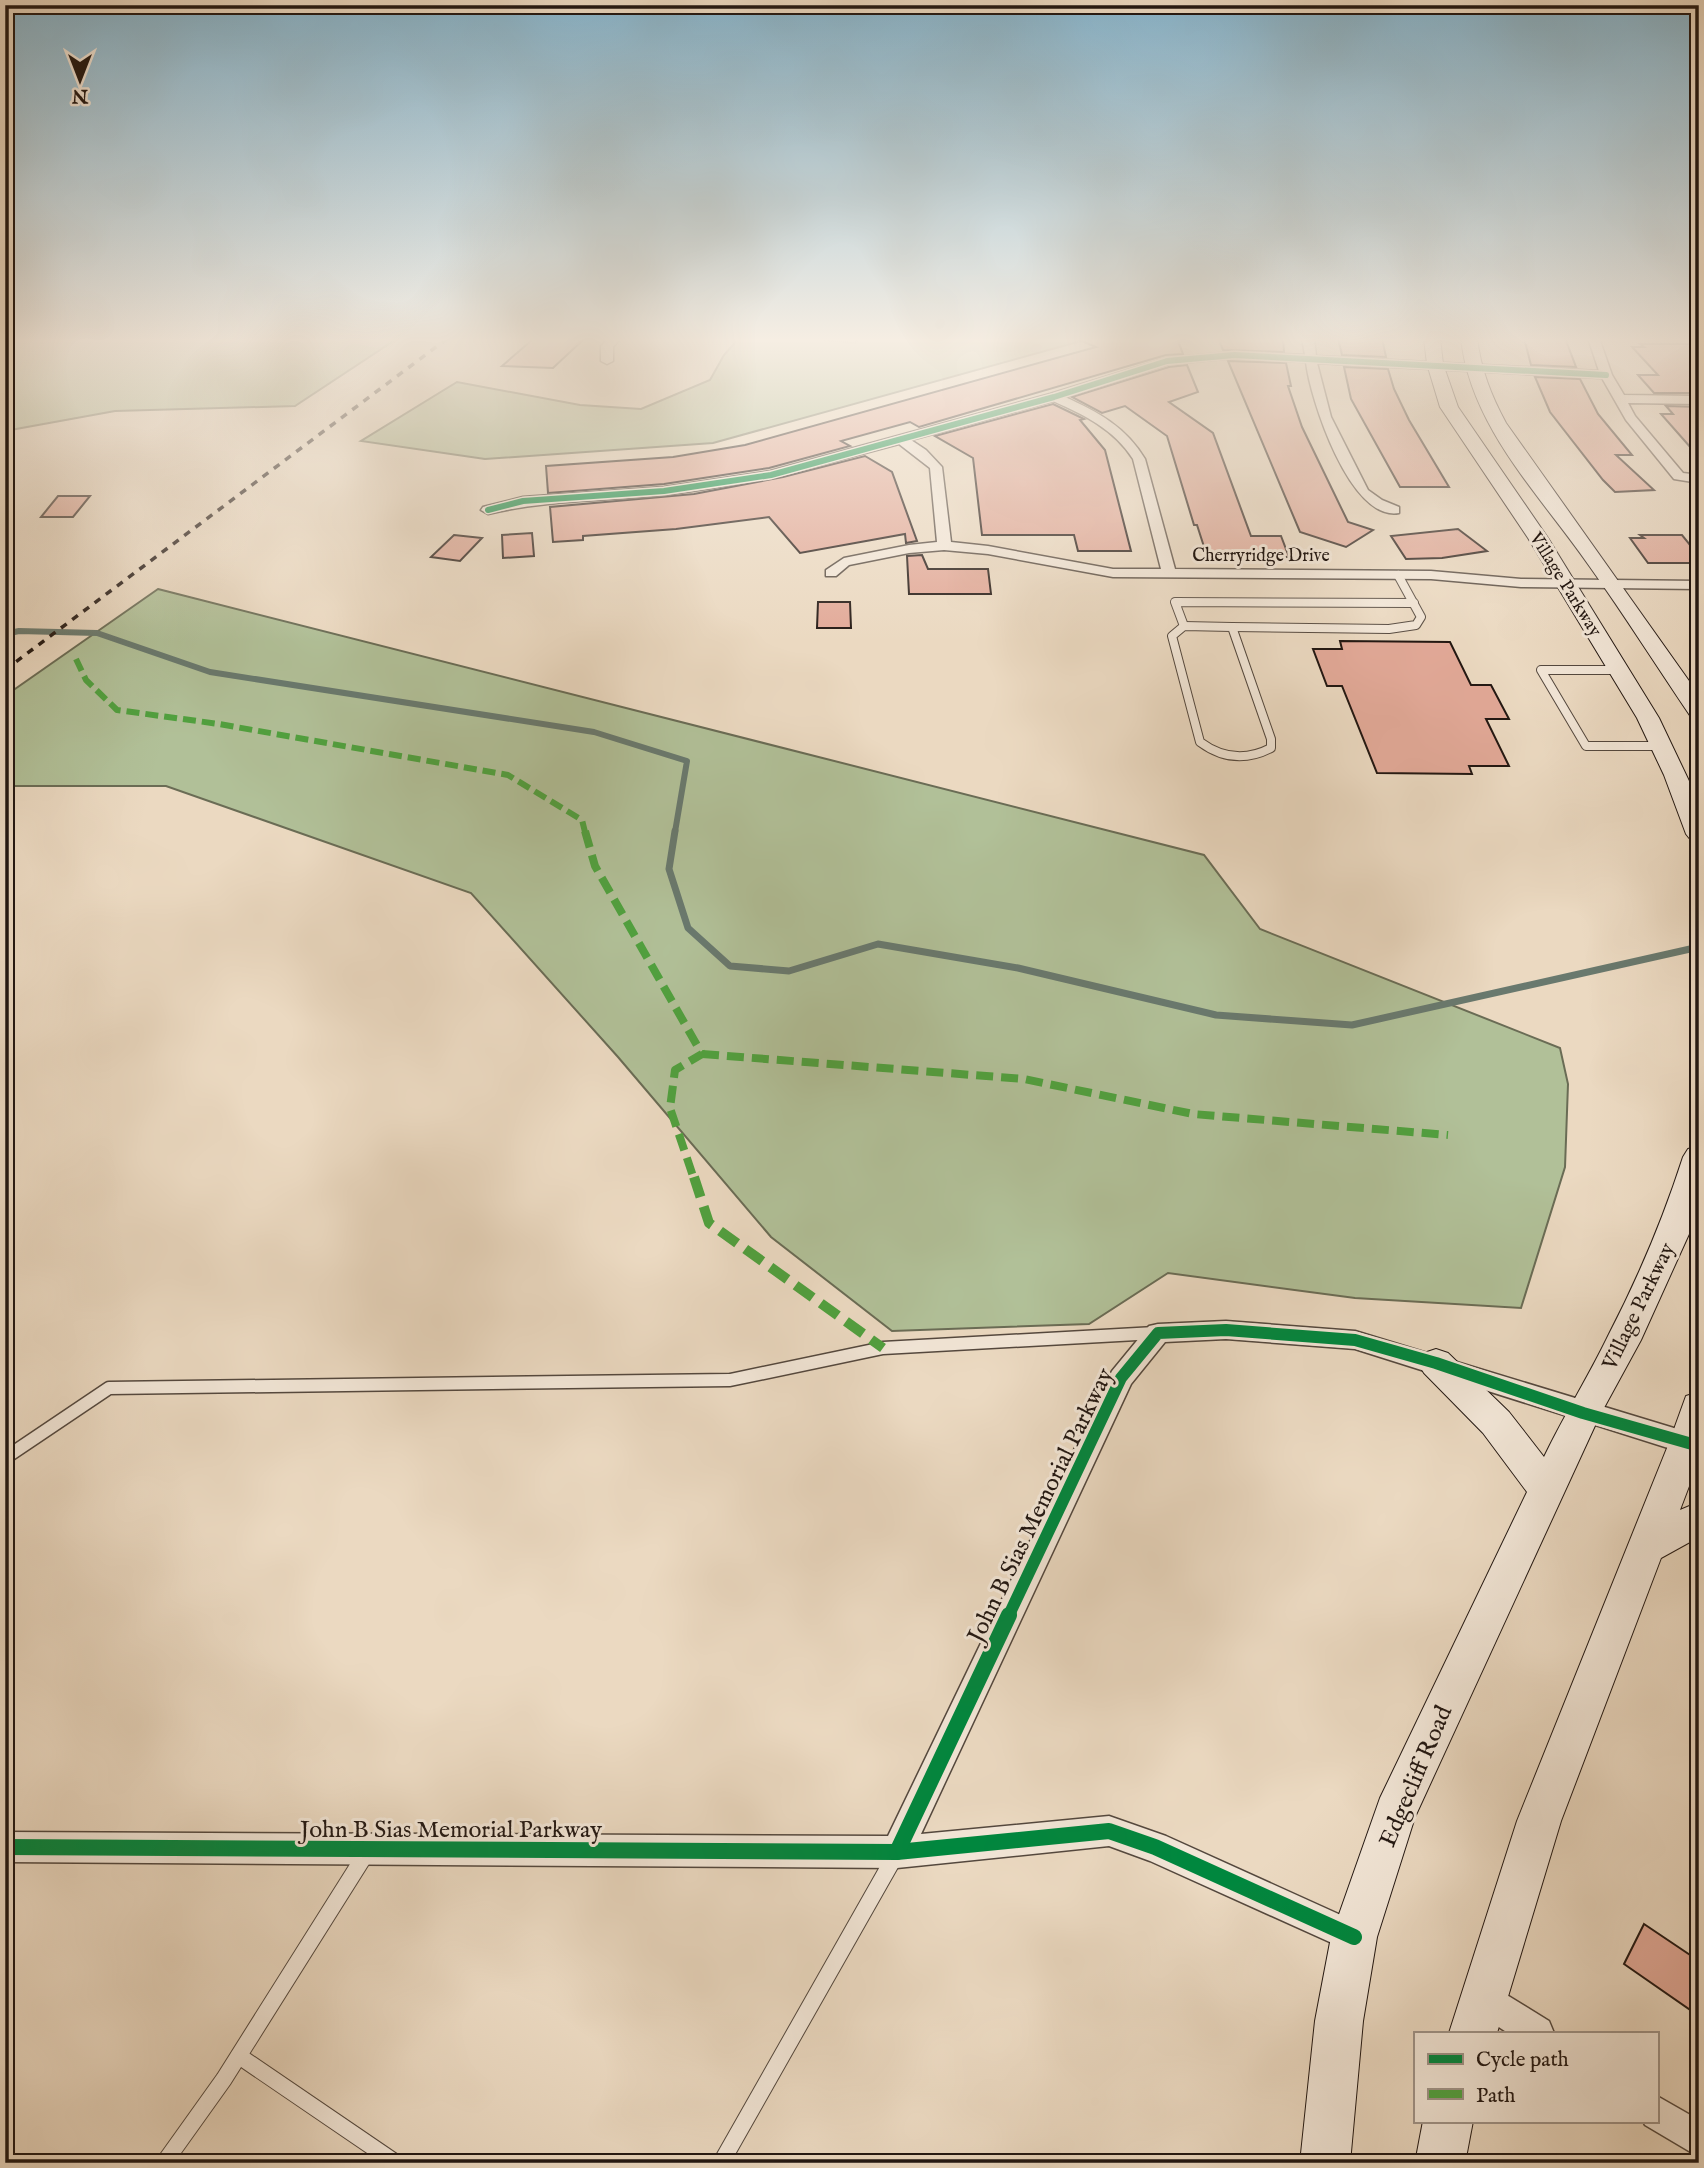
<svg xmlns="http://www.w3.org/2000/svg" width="1704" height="2168" font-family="'IM FELL English',serif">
  <rect width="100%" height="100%" fill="#ebd9c1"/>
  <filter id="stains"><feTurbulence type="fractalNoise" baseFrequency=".00286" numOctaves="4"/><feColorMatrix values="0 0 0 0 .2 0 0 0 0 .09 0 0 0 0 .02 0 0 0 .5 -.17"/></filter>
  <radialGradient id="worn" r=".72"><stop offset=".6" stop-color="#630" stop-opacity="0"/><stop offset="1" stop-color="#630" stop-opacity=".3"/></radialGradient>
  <g fill="#b1c098" stroke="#6a6c55" stroke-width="2">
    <polygon points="5,338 398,338 295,406 115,411 5,431"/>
    <polygon points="739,338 802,338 855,343 860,338 1092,338 713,443 485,459 361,441 457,382 580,405 641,409 710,380 724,355"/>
    <polygon points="158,589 1204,855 1260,929 1560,1048 1568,1084 1565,1167 1521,1308 1355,1298 1168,1273 1089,1324 892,1331 771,1237 618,1057 471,893 166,786 5,786 5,696"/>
  </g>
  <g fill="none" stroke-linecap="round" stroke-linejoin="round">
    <polyline stroke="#69796e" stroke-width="6" points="5,634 19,631 97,633 210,672 594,732 687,761 675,832"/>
    <polyline stroke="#69796e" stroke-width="7" points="675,831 669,869 688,928 730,966 789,971 878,944 1018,968 1216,1015 1352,1025 1699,947"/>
  </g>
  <g fill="#e2a998" stroke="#221712" stroke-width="2">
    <polygon points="540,338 583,340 553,368 502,366 532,340"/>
    <polygon points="1075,338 1177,338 1183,354 1166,355 919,427 910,422 841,441 850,446 769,468 664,484 548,493 546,466 673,457 745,445 1096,347"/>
    <polygon points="1218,338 1283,338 1284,352 1223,350"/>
    <polygon points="1338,338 1382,338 1386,357 1342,355"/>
    <polygon points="1524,338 1565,338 1576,367 1531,365"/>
    <polygon points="1640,344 1699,344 1699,393 1654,393 1638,375 1658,375 1632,347 1644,347"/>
    <polygon points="1228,361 1286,363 1291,386 1288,386 1302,427 1348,522 1373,530 1346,547 1300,532"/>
    <polygon points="1187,365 1198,392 1169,402 1213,433 1251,536 1281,536 1289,557 1207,556 1197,525 1194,525 1167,436 1125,406 1102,413 1072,397 1169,367"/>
    <polygon points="1344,367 1388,369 1394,389 1409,420 1449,487 1400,487 1351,399"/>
    <polygon points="1535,377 1580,379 1598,414 1632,455 1616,455 1654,490 1615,492 1603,480 1550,412"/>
    <polygon points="1053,404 1084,419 1080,420 1105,450 1131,551 1078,551 1074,535 982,535 973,458 935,436"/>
    <polygon points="1666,406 1699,407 1699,457 1661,414 1673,414"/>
    <polygon points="865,456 892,472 917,541 906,543 905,534 800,553 769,517 676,529 583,536 583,540 553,542 550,507 694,494 783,477"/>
    <polygon points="58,496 90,496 73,517 41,517"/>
    <polygon points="1458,529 1487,551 1442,558 1406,559 1391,536"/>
    <polygon points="532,533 534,556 503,558 502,535"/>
    <polygon points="454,535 482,538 460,561 431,557"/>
    <polygon points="1640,535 1682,535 1699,556 1699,563 1648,563 1630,538 1644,538"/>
    <polygon points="922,555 928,569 988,569 991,594 909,594 907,556"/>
    <polygon points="818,602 850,602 851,628 817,628"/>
    <polygon points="1340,641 1450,642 1471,685 1491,685 1509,719 1486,719 1509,766 1469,766 1472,774 1377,773 1342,686 1327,686 1313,649 1342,649"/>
    <polygon points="1644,1924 1699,1961 1699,2016 1624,1964"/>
  </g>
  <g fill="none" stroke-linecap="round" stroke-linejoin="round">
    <defs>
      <g id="service-far2">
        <polyline points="1184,626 1175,602 1414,603"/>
        <path d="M1184,626L1232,627L1271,739V748C1246,761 1223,759 1200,742L1172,636Z"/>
        <polyline points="1232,627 1389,629 1416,625 1421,617 1398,575"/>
        <polyline points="1619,670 1541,670 1586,746 1662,746"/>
      </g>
      <polyline id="service-far1" points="5,1458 109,1388 730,1380 883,1348 1155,1333"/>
      <g id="service">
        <polyline points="239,2056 396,2163"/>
        <polyline points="164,2163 224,2079 367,1852"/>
        <polyline points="721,2163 894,1858"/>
      </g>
      <g id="minor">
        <polygon points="609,338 621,338 613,347 613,361 607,364 601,361 601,346"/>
        <path d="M1302,338H1314L1316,356L1599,371L1588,338H1599L1612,375L1624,395L1699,396V404L1628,403L1635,416L1683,473L1699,475V483L1674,479L1626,420L1602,378L1317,363L1331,417L1368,490L1382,500L1399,507V513C1350,522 1310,398 1306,362L1234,358L1168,364L1065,397C1098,412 1126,427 1145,459L1175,569L1431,571L1521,579L1699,581V589L1521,587L1431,579L1113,577L988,554L944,550L909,553L849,565L836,576H826V570L844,558L909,545L937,542L930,468L899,444C821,465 744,486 664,495C605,501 546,500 488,514L481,510L483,507L523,497L664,487L770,471L1050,394L1167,358L1234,352L1305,355ZM1053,401C1084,415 1114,429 1133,459L1161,569H1113L988,546L951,542L942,467L926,450L911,440Z"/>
        <polygon points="1226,1321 1355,1331 1687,1432 1696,1436 1699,1441 1696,1450 1687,1454 1355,1349 1226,1339 1165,1342 1131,1384 921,1834 1109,1816 1166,1836 1365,1926 1370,1937 1365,1948 1354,1953 1150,1861 1109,1846 897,1868 5,1862 5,1832 888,1836 1112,1371 1149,1326 1158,1324"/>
        <polygon points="1484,1981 1549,2021 1554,2033 1508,2033 1472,2010 1467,1998 1472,1986"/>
        <polygon points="1657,2096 1699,2120 1699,2157 1645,2125 1643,2121 1657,2121"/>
      </g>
      <g id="secondary">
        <polygon points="1424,338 1440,338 1443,364 1458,407 1548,538 1659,718 1699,802 1699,841 1690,839 1686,834 1664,775 1637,718 1528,538 1440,407 1427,364"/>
        <path d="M1461,338H1477C1481,370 1491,395 1506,423L1699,695V719L1691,717C1657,667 1625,616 1590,567C1541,496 1470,427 1461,338Z"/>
        <path d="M1699,1146V1208L1694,1223L1641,1340L1599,1417L1415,1817L1377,1937L1363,2021L1350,2163H1300L1315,2021L1331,1937L1380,1798L1527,1492L1483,1433L1424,1373L1418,1363L1424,1353L1436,1349L1448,1353L1509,1412L1544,1457C1564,1415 1589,1376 1609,1334C1639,1276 1663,1219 1683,1157L1688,1149Z"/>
        <polygon points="1699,1392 1699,1460 1680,1510 1699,1502 1699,1537 1661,1558 1561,1821 1497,2033 1449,2033 1517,1821 1669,1443 1686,1396"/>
        <polygon points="1423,2121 1473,2121 1465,2163 1415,2163"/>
      </g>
    </defs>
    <use href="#service-far2" stroke="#54483e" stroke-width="10"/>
    <use href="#service-far1" stroke="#54483e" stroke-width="15"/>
    <use href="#service" stroke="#54483e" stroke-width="18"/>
    <use href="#minor" stroke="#54483e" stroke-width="3"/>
    <use href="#secondary" stroke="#221712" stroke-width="2"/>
    <use href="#service-far2" stroke="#f2e6d7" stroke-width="8"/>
    <use href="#service-far1" stroke="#f2e6d7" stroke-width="12"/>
    <use href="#service" stroke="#f2e6d7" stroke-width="16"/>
    <use href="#minor" fill="#f2e6d7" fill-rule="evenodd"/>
    <use href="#secondary" fill="#f2e6d7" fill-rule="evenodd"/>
    <polyline stroke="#221712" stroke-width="3.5" stroke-dasharray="7 7" stroke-linecap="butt" points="5,670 448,338"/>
    <polyline stroke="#50a13f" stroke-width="6" stroke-dasharray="13 6" stroke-linecap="butt" points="76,659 86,680 117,710 219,724 508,775 582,820 585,832"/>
    <g stroke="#50a13f" stroke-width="8" stroke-dasharray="17 8" stroke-linecap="butt">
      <polyline points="585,831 595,866 702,1054 675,1070 670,1108 694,1179"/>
      <polyline points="702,1054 1024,1079 1193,1114 1448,1135"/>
    </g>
    <polyline stroke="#50a13f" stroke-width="10" stroke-dasharray="21 10" stroke-linecap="butt" points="694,1177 709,1223 883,1348"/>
    <defs>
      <polyline id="cycleway-far2" points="488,510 523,501 664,491 771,475 1054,397 1167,361 1234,355 1606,375"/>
      <polyline id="cycleway-far1" points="1008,1617 1121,1378 1158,1333 1226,1330 1355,1340 1436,1363 1583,1413 1699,1446"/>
      <g id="cycleway">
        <polyline points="5,1847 897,1852 1109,1831 1155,1847 1354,1937"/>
        <polyline points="897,1852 1009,1615"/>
      </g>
    </defs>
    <use href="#cycleway-far2" stroke="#f2e6d7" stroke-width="9"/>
    <use href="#cycleway-far1" stroke="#f2e6d7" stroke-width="17"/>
    <use href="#cycleway" stroke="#f2e6d7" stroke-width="20"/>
    <use href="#cycleway-far2" stroke="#00873e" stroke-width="6"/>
    <use href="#cycleway-far1" stroke="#00873e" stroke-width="12"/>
    <use href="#cycleway" stroke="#00873e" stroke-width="16"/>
  </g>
  <linearGradient id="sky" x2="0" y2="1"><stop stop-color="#88b7d0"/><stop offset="0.53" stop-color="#f6eee3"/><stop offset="1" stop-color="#f6eee3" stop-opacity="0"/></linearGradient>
  <rect width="1704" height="642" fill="url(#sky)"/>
  <g text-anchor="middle" stroke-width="6" stroke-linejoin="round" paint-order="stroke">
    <g font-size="18" fill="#221712" stroke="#f2e6d7">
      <text x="1261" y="561">Cherryridge Drive</text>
      <text transform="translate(1566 584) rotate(58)" y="6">Village Parkway</text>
    </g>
    <g font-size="21" fill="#221712" stroke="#f2e6d7">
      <text transform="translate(1638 1306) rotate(-64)" y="7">Village Parkway</text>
    </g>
    <g font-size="24" fill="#221712" stroke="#f2e6d7">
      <text transform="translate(1040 1505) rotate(-64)" y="8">John B Sias Memorial Parkway</text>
      <text transform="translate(1415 1776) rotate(-67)" y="8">Edgecliff Road</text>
      <text x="451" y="1837">John B Sias Memorial Parkway</text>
    </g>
  </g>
  <rect width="1704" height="2168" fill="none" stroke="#ebd9c1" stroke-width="28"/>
  <rect x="7" y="7" width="1690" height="2154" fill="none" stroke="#221712" stroke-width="3.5"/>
  <rect x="14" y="14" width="1676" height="2140" fill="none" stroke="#221712" stroke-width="2"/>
  <rect x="1414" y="2032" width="245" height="91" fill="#f2e6d7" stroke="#9f9388" stroke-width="2"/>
  <rect x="1428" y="2054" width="35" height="10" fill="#00873e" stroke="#9f9388" stroke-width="2"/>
  <text x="1476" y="2066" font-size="21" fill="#221712">Cycle path</text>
  <rect x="1428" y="2089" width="35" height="10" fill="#50a13f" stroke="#9f9388" stroke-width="2"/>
  <text x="1476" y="2102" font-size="21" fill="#221712">Path</text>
  <g transform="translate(80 80) rotate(180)" stroke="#f2e6d7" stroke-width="5" paint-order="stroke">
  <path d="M0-5L12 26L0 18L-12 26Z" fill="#221712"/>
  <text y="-10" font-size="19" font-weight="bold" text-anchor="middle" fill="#221712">N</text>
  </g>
  <rect width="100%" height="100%" filter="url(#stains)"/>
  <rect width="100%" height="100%" fill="url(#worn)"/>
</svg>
